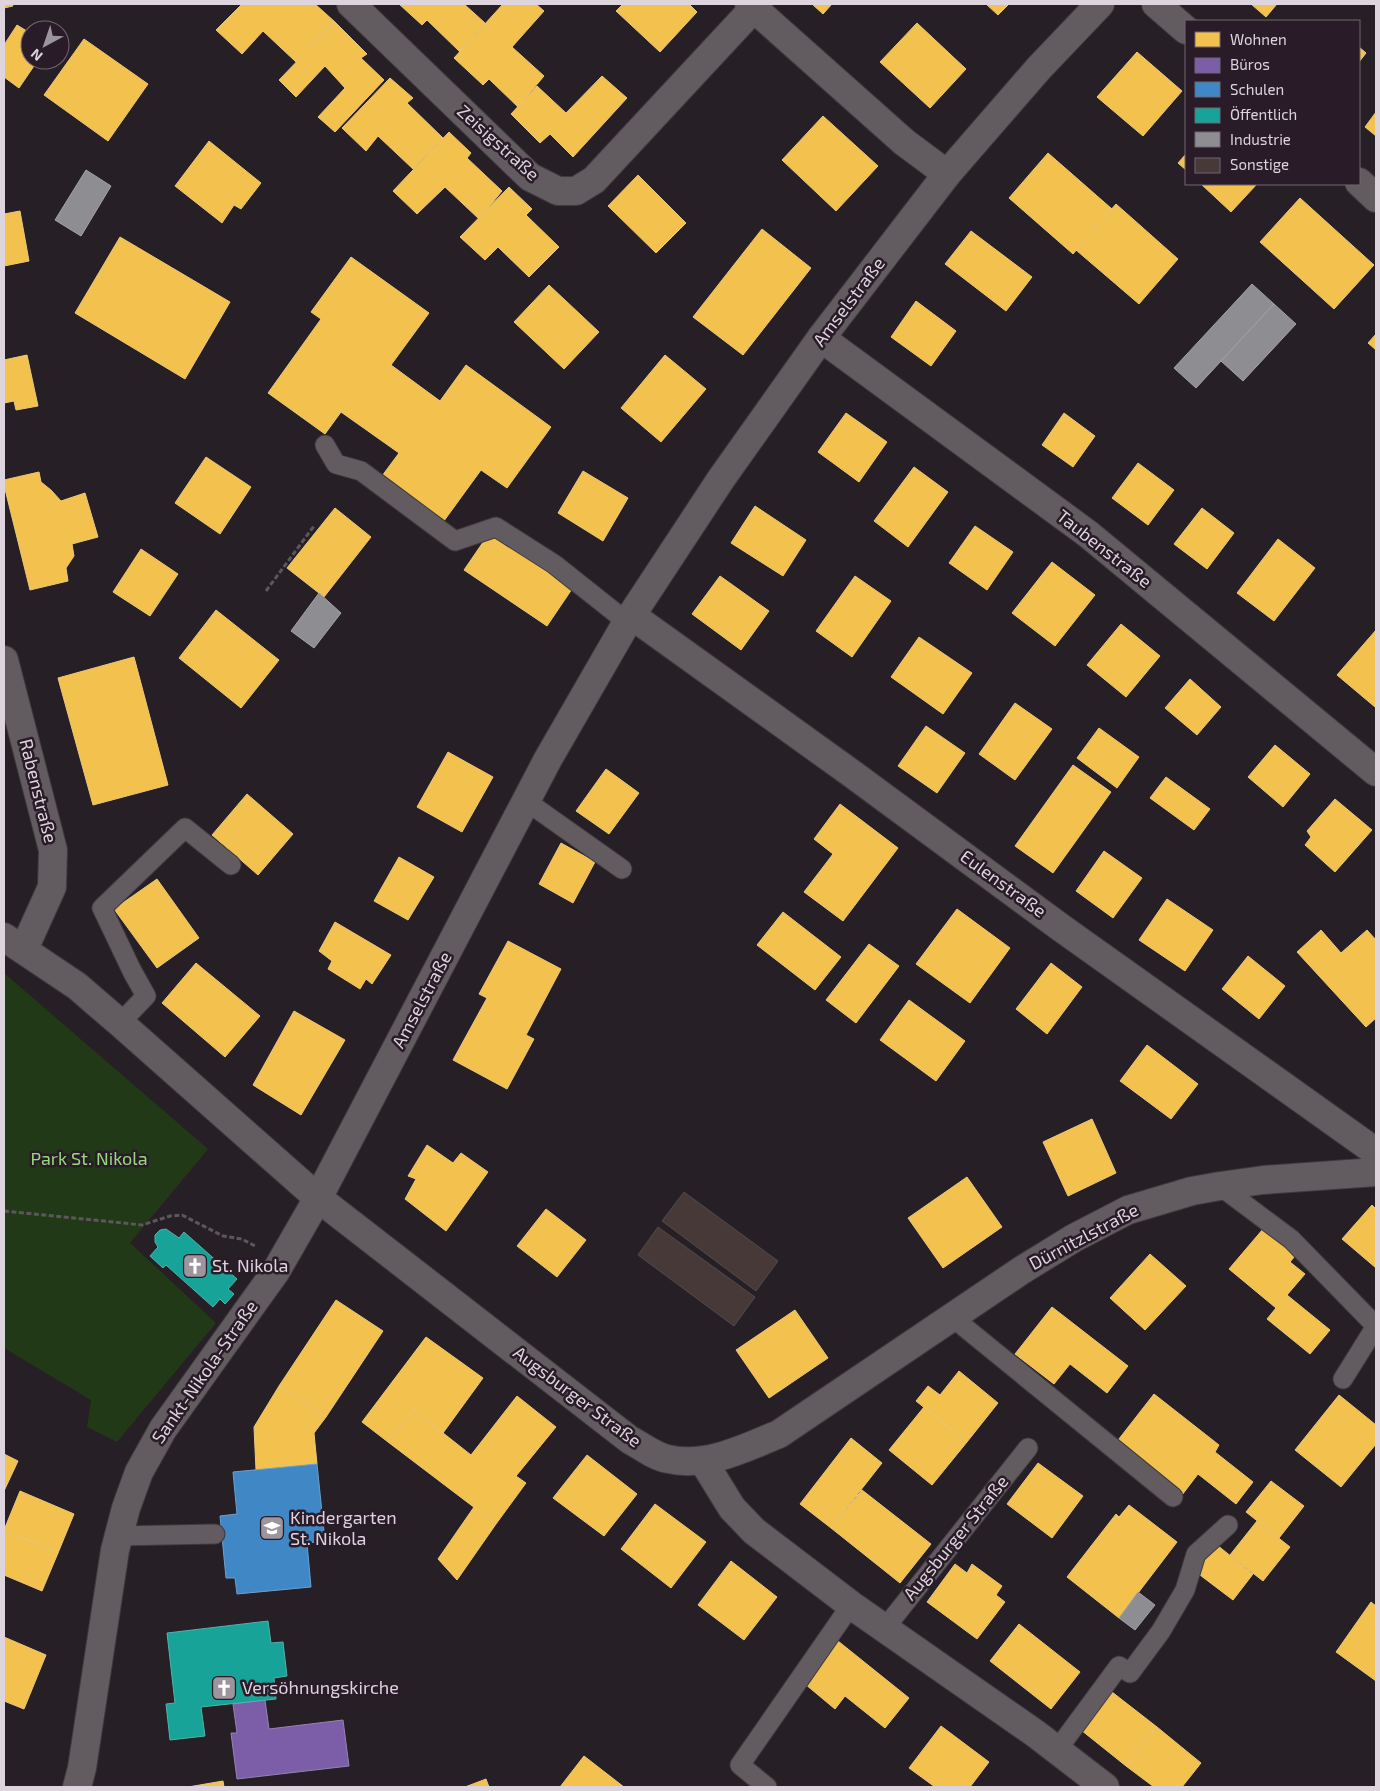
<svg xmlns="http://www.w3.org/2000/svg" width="1380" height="1791" font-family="'Exo 2',sans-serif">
  <rect width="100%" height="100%" fill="#261f25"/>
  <polygon fill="#223917" points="4,973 208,1149 130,1243 216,1323 117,1442 87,1427 91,1400 4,1348"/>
  <g fill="#f2c14e" stroke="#ecc779">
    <polygon points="4,4 12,4 13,6 4,8"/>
    <polygon points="242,4 315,4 335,22 296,62 263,31 242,54 216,30"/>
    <polygon points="399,4 464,4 485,23 460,52 427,20 422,25"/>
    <polygon points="503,4 536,4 544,11 512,47 544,76 518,107 489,79 483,85 454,58"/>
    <polygon points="623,4 689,4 697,12 660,52 616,11"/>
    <polygon points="812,4 832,4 823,14"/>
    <polygon points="986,4 1009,4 998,15"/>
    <polygon points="1251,4 1277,4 1266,17"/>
    <polygon points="335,22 367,54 361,58 384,80 335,132 318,117 345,88 325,66 296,97 279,80"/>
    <polygon points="917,23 966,69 930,108 880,62"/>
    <polygon points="17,25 30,33 30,60 38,60 19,88 4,77 4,45"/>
    <polygon points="84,39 148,84 108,141 44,95"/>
    <polygon points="1359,47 1366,53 1359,62"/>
    <polygon points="1137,52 1182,91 1143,136 1097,97"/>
    <polygon points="602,76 627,98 573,157 550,134 540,143 511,114 537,86 566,113"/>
    <polygon points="390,78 413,98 407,103 443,138 413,169 378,136 366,151 342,128"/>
    <polygon points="1376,112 1376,136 1365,127"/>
    <polygon points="823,116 878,166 836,211 782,160"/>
    <polygon points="449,132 471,153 467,158 502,191 479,219 445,187 417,214 393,191"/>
    <polygon points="209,141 261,183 241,209 234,205 222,223 175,186"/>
    <polygon points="1048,153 1112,209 1073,254 1009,198"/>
    <polygon points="1186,154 1186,170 1178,163"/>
    <polygon points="638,175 686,223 656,253 608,206"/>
    <polygon points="1201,184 1257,184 1231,212"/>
    <polygon points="509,187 532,209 526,215 559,247 529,277 498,247 485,260 460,237"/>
    <polygon points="1300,198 1374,265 1334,309 1260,242"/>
    <polygon points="1116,204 1178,259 1139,304 1076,250"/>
    <polygon points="20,211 29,261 4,266 4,214"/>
    <polygon points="762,229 811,268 743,355 693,317"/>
    <polygon points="971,231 1032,277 1006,311 945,264"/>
    <polygon points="120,237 230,302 185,379 75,313"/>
    <polygon points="351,257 429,313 391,365 440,401 466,365 551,427 507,488 481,470 441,525 379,480 399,453 341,412 325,434 268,393 321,319 311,312"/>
    <polygon points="549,285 599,332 564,369 514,322"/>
    <polygon points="916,301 956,331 931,366 891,337"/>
    <polygon points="1376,334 1376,350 1368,343"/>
    <polygon points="27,355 38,406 16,410 14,401 4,403 4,360"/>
    <polygon points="665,355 706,389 661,442 621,408"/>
    <polygon points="846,413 887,442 859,482 818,452"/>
    <polygon points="1064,413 1095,436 1073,467 1042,445"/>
    <polygon points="206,457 251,487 220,534 175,503"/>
    <polygon points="1138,463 1174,490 1148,525 1112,498"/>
    <polygon points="914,467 948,492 908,547 874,521"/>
    <polygon points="583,471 628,498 603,541 558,513"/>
    <polygon points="39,472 41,482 51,490 61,501 85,493 98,537 72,544 74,556 66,568 68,581 30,590 4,485 4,480"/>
    <polygon points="755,506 806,540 783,576 731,543"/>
    <polygon points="335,508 371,537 324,597 287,568"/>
    <polygon points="1202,508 1234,533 1207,569 1174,544"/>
    <polygon points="975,526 1013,552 987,590 949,563"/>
    <polygon points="490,532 572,589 547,626 464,570"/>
    <polygon points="1278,539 1315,568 1274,621 1237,593"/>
    <polygon points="141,549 178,574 150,616 113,592"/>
    <polygon points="1052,562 1095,595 1055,646 1012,613"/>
    <polygon points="720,576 769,611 741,650 692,614"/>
    <polygon points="855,576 891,601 852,657 816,631"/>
    <polygon points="216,610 279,660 241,708 179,658"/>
    <polygon points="1121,624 1160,656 1126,697 1087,665"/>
    <polygon points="1376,630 1376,705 1375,707 1337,675"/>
    <polygon points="919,637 972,673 943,714 891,677"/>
    <polygon points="134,657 168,785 93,805 58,678"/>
    <polygon points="1190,679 1221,707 1197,735 1165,708"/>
    <polygon points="1015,703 1052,729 1015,780 979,754"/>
    <polygon points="926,726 965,753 937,793 898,766"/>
    <polygon points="1099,728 1139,757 1117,788 1077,758"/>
    <polygon points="1275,745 1310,774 1283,807 1248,777"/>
    <polygon points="448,752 493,777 462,832 417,807"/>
    <polygon points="1073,765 1111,792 1053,873 1015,846"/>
    <polygon points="606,769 639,793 609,834 576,811"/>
    <polygon points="1166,777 1210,809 1194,830 1150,798"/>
    <polygon points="247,794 293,834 258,875 212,835"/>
    <polygon points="1335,799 1372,830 1335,872 1305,845 1311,837 1307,831"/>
    <polygon points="840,804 898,848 843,921 804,892 833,854 814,839"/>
    <polygon points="561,843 595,862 573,903 539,884"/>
    <polygon points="1104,851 1142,878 1113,918 1076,891"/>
    <polygon points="399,857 434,877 408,920 374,901"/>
    <polygon points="157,879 199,938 157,968 114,909"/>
    <polygon points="1167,899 1213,930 1185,971 1139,940"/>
    <polygon points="957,909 1010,948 970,1003 916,964"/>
    <polygon points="783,912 841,957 815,990 757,945"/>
    <polygon points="335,922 391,955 372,984 366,979 360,989 328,969 332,961 319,951"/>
    <polygon points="1321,930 1341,953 1367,930 1376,940 1376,1018 1366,1027 1297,952"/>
    <polygon points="508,941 561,969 526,1035 534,1039 507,1089 453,1060 487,998 479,994"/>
    <polygon points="869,944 899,966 856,1023 826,1000"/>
    <polygon points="1248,956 1285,986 1259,1019 1222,989"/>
    <polygon points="196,963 260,1016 225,1057 162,1003"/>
    <polygon points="1051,963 1082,987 1047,1034 1016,1009"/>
    <polygon points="909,1000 965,1041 936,1081 880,1040"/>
    <polygon points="294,1011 345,1040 301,1115 253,1085"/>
    <polygon points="1147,1045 1198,1084 1171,1119 1120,1081"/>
    <polygon points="1092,1119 1116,1173 1068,1196 1043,1142"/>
    <polygon points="427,1145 453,1163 461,1153 488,1172 446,1231 405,1199 416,1179 408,1176"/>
    <polygon points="967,1177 1002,1227 943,1268 908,1218"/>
    <polygon points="1372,1205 1376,1209 1376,1268 1342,1239"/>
    <polygon points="546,1209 586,1240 557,1277 517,1246"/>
    <polygon points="1263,1229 1295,1256 1290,1262 1305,1274 1287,1295 1330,1330 1310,1354 1267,1319 1276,1308 1229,1269"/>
    <polygon points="1150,1254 1186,1286 1145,1330 1110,1298"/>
    <polygon points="336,1300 383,1331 326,1417 279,1386"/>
    <polygon points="1052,1307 1128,1366 1107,1393 1070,1364 1054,1384 1015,1354"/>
    <polygon points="795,1310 828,1358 769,1398 736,1350"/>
    <polygon points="426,1337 483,1378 443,1433 414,1410 388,1442 362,1422"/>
    <polygon points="959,1371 998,1403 967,1442 916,1401 928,1386 940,1395"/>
    <polygon points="279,1386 326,1417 314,1433 317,1464 256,1470 254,1427"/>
    <polygon points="1154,1394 1219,1445 1215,1452 1253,1482 1236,1504 1198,1474 1182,1495 1115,1444"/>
    <polygon points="1339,1395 1376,1425 1376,1444 1341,1487 1295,1450"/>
    <polygon points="517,1396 556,1427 516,1476 526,1483 496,1524 388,1442 414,1410 471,1455"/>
    <polygon points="924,1407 967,1442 932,1485 889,1450"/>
    <polygon points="851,1438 882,1463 831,1528 800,1504"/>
    <polygon points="4,1454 18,1461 4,1491"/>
    <polygon points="587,1455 637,1494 604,1536 553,1498"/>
    <polygon points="1038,1463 1083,1496 1052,1538 1007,1504"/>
    <polygon points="1271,1481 1304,1506 1279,1538 1246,1512"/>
    <polygon points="862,1490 931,1544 900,1583 831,1528"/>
    <polygon points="20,1491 74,1514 58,1553 4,1530"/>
    <polygon points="655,1504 706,1542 671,1588 621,1549"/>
    <polygon points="1129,1505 1177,1542 1119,1618 1067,1577 1116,1514 1119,1517"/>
    <polygon points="474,1507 496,1524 457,1580 438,1559"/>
    <polygon points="1257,1521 1290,1547 1263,1581 1230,1555"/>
    <polygon points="4,1530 58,1553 42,1591 4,1575"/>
    <polygon points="1217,1545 1253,1574 1233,1600 1196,1572"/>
    <polygon points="731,1561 777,1597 744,1640 698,1605"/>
    <polygon points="955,1564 967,1573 972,1564 1002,1586 996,1595 1005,1602 977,1639 927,1602"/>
    <polygon points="1371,1602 1376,1606 1376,1681 1336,1652"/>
    <polygon points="1019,1624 1080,1672 1051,1709 990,1661"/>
    <polygon points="4,1637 46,1655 24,1709 4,1701"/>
    <polygon points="838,1641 909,1698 885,1728 845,1696 835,1709 805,1684"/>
    <polygon points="1112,1692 1157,1727 1126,1766 1081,1730"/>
    <polygon points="941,1726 989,1762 970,1787 935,1787 909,1768"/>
    <polygon points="1157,1727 1201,1763 1182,1787 1154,1787 1126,1766"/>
    <polygon points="584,1756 624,1787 560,1787"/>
    <polygon points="486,1779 489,1787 465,1787"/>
    <polygon points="223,1781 224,1787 188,1787"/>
  </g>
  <polygon fill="#7b5ea7" stroke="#9881b7" points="265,1700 269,1729 343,1720 349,1766 237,1779 231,1733 237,1733 233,1704"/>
  <polygon fill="#3f88c5" stroke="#6e9fcc" points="317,1464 325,1541 307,1543 311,1587 237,1594 235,1578 226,1578 220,1516 237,1514 233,1472"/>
  <g fill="#17a398" stroke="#52b2ad">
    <polygon points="166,1229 179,1238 184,1232 237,1279 228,1289 234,1294 225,1304 220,1299 213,1307 166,1265 163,1268 150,1256 158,1247 155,1242 155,1235 160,1230"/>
    <polygon points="268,1621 271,1643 283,1642 287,1676 274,1678 276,1699 201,1707 205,1736 170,1740 166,1704 175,1703 167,1633"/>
  </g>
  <g fill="#8d8d92" stroke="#a5a2a8">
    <polygon points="86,170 111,186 81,236 55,220"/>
    <polygon points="1252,284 1274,304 1196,388 1174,368"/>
    <polygon points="1274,304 1296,324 1243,381 1221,361"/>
    <polygon points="319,593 341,613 314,648 291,631"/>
    <polygon points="1138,1592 1155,1605 1135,1630 1119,1618"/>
  </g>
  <g fill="#473938" stroke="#524b4d">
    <polygon points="684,1192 778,1261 756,1291 662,1221"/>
    <polygon points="658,1227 755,1297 734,1326 638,1255"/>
  </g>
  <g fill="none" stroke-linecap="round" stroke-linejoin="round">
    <defs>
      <g id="lane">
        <polyline points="325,445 336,464 361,471 455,541 496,527 554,564 627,622"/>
        <polyline points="526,801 622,869"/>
        <polyline points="120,1023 146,996 132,971 102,908 185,828 231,865"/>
        <polyline points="1220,1186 1291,1239 1376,1326 1343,1379"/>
        <polyline points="952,1317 1173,1497"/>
        <polyline points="118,1536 215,1534"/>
        <polyline points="885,1628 1028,1448"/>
        <polyline points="1057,1750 1119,1666 1130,1673 1161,1631 1185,1590 1196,1554 1228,1525"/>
        <polyline points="767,1787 740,1765 851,1605"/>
      </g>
      <g id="street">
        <polyline points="351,4 530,177 558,191 576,191 594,180 754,8"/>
        <polyline points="749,4 904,142 947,174"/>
        <polyline points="1156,4 1186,30"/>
        <polyline points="1359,182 1376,198"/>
        <polyline points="821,338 1088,534 1376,772"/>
        <polyline points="631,615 851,773 1060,927 1376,1152"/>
        <polyline points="4,660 53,850 52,887 24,949"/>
        <path d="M4,937L77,986L120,1023L318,1198L630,1440C642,1446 655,1457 668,1459C706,1468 745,1448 779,1434L1022,1270L1074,1238L1128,1210L1192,1191L1220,1186L1263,1180L1376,1172"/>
        <polyline points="703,1461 732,1508 754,1531 851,1605 1036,1734 1105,1787"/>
        <polyline points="77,1787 82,1768 115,1550 126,1508 139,1472 163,1429 276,1271 318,1198 548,759 627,622 721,479 821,338 947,174 1039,68 1100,4"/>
      </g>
    </defs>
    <use href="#lane" stroke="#3f3a3f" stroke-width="21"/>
    <use href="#street" stroke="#3f3a3f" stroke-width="30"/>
    <g stroke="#5c575c" stroke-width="3" stroke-dasharray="5 2.5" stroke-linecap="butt">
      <polyline points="266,591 314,526"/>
      <polyline points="4,1211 142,1225 170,1216 182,1215 223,1236 242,1239 255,1246"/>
    </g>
    <use href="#lane" stroke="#625b60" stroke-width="19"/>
    <use href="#street" stroke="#625b60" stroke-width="28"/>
  </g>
  <defs>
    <symbol id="church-square" viewBox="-11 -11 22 22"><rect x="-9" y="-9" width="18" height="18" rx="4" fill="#9d959d" stroke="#291c28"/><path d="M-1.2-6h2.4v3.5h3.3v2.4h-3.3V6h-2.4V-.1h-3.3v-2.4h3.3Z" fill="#fff"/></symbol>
    <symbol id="school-square" viewBox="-11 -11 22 22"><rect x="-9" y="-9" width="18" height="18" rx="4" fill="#9d959d" stroke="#291c28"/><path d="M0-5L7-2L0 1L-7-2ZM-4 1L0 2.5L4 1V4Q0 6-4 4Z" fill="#fff"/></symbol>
  </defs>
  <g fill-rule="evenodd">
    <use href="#church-square" x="181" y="1252" width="28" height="28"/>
    <use href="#school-square" x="258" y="1514" width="28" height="28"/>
    <use href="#church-square" x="210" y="1674" width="28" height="28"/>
  </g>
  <g text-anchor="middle" stroke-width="5" stroke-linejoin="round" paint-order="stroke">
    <g font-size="18" fill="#ddd4dd" stroke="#291c28">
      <text transform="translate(498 143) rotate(42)" y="6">Zeisigstraße</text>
      <text transform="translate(849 302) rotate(-53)" y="6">Amselstraße</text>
      <text transform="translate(1104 549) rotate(38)" y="6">Taubenstraße</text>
      <text transform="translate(38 791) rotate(76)" y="6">Rabenstraße</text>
      <text transform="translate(1003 884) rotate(36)" y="6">Eulenstraße</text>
      <text transform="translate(422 1000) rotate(-62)" y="6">Amselstraße</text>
      <text transform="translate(1084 1237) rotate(-28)" y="6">Dürnitzlstraße</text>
      <text transform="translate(205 1372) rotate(-55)" y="6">Sankt-Nikola-Straße</text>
      <text transform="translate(577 1397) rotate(37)" y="6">Augsburger Straße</text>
      <text transform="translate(956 1538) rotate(-51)" y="6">Augsburger Straße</text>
    </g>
    <g font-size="18" fill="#96d87b" stroke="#291c28">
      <text x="89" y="1165">Park St. Nikola</text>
    </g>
    <g font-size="18" fill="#ddd4dd" stroke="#291c28" text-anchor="start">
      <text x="212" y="1272">St. Nikola</text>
      <text x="290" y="1524">Kindergarten<tspan x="290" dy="21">St. Nikola</tspan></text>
      <text x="242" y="1694">Versöhnungskirche</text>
    </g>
  </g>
  <rect width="1380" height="1791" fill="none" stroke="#ddd4dd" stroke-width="10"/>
  <rect x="1185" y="20" width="175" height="165" fill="#291c28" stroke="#716670"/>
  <rect x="1195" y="32" width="25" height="15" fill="#f2c14e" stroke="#716670"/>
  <text x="1230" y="45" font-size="15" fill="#ddd4dd">Wohnen</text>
  <rect x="1195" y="58" width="25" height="15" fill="#7b5ea7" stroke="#716670"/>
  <text x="1230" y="70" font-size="15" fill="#ddd4dd">Büros</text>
  <rect x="1195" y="82" width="25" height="15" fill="#3f88c5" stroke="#716670"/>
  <text x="1230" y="95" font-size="15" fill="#ddd4dd">Schulen</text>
  <rect x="1195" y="108" width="25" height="15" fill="#17a398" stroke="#716670"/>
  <text x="1230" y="120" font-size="15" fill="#ddd4dd">Öffentlich</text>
  <rect x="1195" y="132" width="25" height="15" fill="#8d8d92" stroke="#716670"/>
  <text x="1230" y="145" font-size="15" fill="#ddd4dd">Industrie</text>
  <rect x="1195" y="158" width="25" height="15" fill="#473938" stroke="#716670"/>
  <text x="1230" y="170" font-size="15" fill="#ddd4dd">Sonstige</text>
  <g transform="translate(45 45) rotate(220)"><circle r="24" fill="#291c28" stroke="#716670"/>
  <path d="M0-4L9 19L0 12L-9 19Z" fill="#9d959d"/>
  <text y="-8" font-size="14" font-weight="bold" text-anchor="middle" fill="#ddd4dd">N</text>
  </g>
</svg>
